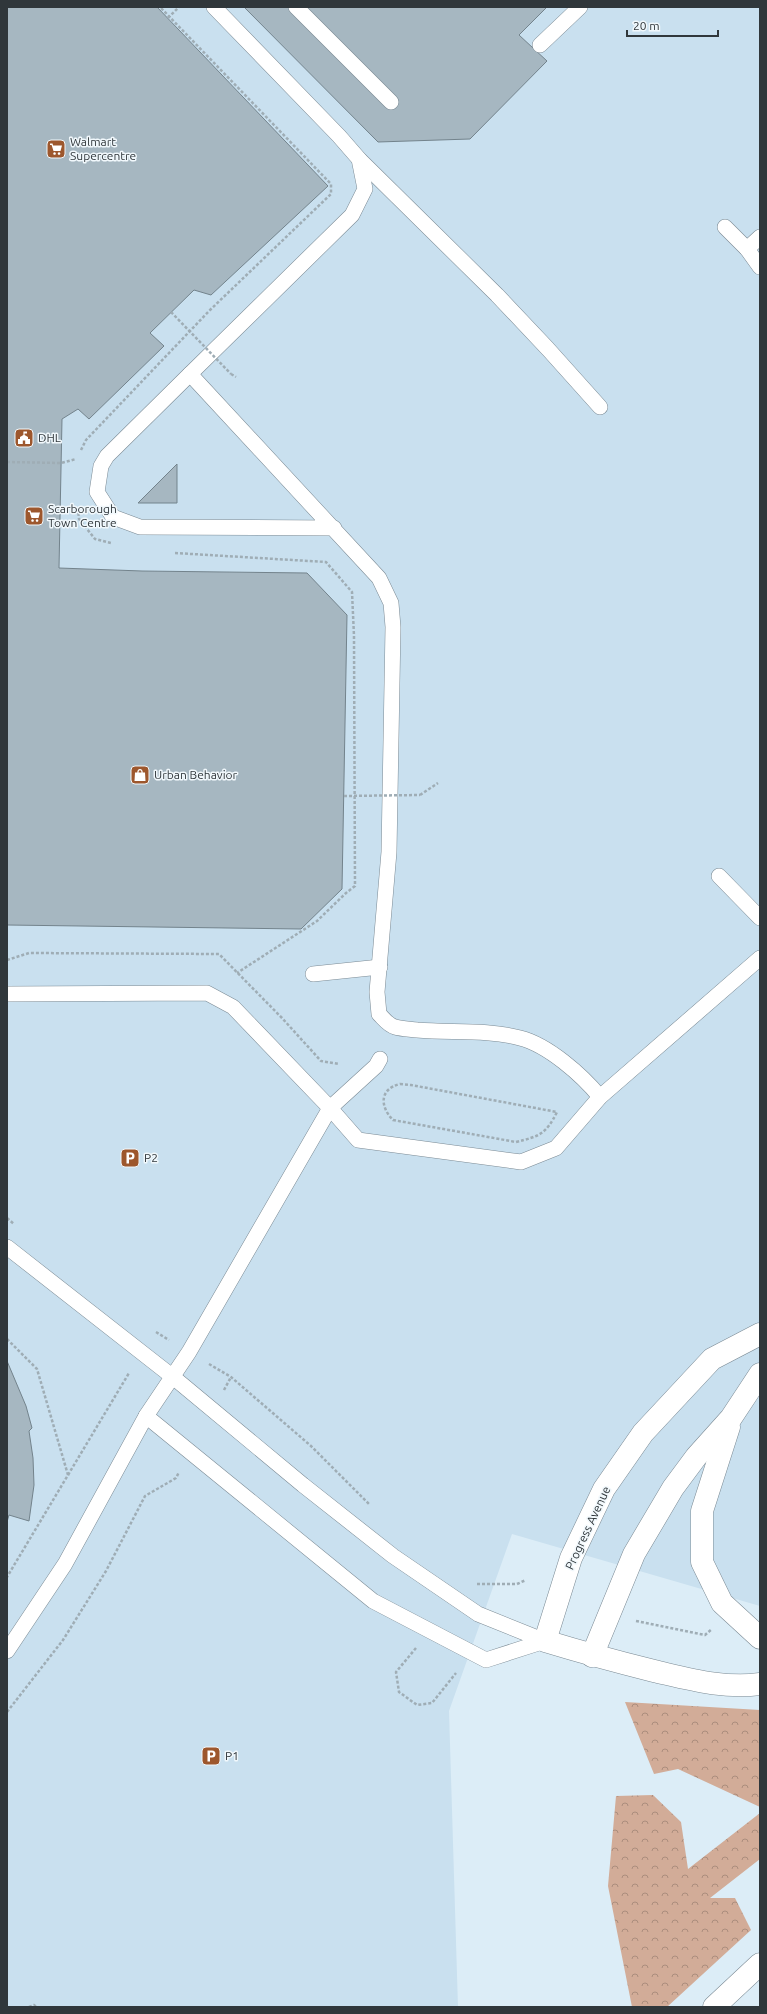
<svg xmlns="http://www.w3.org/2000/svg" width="767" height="2014" font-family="Ubuntu,sans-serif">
  <defs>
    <pattern id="forest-crowns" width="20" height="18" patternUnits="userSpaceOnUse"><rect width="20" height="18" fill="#d2ac98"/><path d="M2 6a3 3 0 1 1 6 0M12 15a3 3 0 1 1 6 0" fill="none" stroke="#ab8d7d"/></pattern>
  </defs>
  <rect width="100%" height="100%" fill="#dcedf7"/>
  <polygon fill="#c9e0ef" points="7,7 760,7 760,1606 512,1534 449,1711 458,2007 7,2007"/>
  <g fill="url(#forest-crowns)">
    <polygon points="625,1702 760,1710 760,1807 678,1769 654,1774"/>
    <polygon points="653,1795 681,1822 688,1869 760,1813 760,1859 710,1898 735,1898 751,1930 667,2007 632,2007 608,1886 616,1796"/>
  </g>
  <g fill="#a6b7c1" stroke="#73838c">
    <polygon points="7,7 157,7 328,186 211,295 194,290 150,333 164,346 89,419 78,409 62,419 59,568 142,571 307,573 347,615 342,889 301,929 7,925"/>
    <polygon points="244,7 547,7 519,35 547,61 470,139 378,142"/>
    <polygon points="177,464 177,503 138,503"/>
    <polygon points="7,1361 26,1406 32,1428 29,1431 33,1458 34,1485 29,1521 9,1515 7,1522"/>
  </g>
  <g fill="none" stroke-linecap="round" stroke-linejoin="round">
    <defs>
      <g id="service">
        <polyline points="296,7 391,102"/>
        <polyline points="540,45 580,7"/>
        <polyline points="359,159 497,295 548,349 600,407"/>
        <polyline points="725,227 747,249 760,267"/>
        <polyline points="747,249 760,237"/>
        <polyline points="190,374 352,215 365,189 359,159 339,136 214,7"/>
        <path d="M334,528L140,527L113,517L97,492L101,466L107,456L190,374L379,578L391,603L393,627L389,852L377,992L379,1014C384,1019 388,1025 395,1027C402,1029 410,1029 417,1030C451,1033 487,1029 520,1038C548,1045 582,1075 600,1097"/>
        <polyline points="719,876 760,918"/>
        <polyline points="313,974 380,967"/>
        <polyline points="7,994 207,993 233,1007 330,1108 358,1140 521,1162 556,1148 600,1097 760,958"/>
        <polyline points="7,1247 173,1377 303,1485 393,1556 478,1614 545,1641"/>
        <polyline points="146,1416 373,1601 486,1660 545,1641"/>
        <polyline points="7,1651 65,1564 146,1416 189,1352 330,1108 376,1066 380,1059"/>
      </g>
      <g id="secondary">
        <path d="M760,1334L712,1359L643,1433L604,1489L571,1558L545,1641C581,1652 618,1662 654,1671C689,1679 724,1689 760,1684"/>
        <polyline points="729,1427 702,1511 702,1562 722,1603 760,1638"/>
        <polyline points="592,1656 634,1554 673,1488 696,1457 731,1418 760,1374"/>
        <polyline points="714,2007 760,1964"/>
      </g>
    </defs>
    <use href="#service" stroke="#7b8a94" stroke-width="16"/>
    <use href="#secondary" stroke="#7b8a94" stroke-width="23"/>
    <g stroke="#9fadb5" stroke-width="2.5" stroke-dasharray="3 2" stroke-linecap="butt">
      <polyline points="231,374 236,377"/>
      <polyline points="81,450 86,440 210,310 331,194 331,184 160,7"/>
      <polyline points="7,462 61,463 76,459"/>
      <polyline points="78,508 79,519 95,539 111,543"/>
      <polyline points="175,553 326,562 352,592 354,636 355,886 346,893 317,921 237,973"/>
      <polyline points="420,795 438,783"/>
      <polyline points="7,960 29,953 219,954 282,1018 321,1061 339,1064"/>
      <path d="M400,1084L411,1085L557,1112C546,1134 540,1136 516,1142L393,1120C380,1107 379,1089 400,1084Z"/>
      <polyline points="7,1218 14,1224"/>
      <polyline points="156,1332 169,1340"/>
      <polyline points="7,1339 37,1369 68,1475 7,1577"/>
      <polyline points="209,1364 231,1377 311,1446 369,1504"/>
      <polyline points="224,1390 231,1377"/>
      <polyline points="68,1475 129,1373"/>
      <polyline points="477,1584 517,1584 526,1580"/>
      <polyline points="636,1621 705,1635 712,1629"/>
      <polyline points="416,1648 396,1672 399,1692 417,1705 432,1703 456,1673"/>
      <polyline points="7,1712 63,1640 106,1571 145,1496 176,1478 179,1472"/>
      <polyline points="29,2007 34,2005 36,2007"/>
    </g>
    <use href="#service" stroke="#fff" stroke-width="15"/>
    <use href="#secondary" stroke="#fff" stroke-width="22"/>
    <g stroke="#9fadb5" stroke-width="2.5" stroke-dasharray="3 2" stroke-linecap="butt">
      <polyline points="168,18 179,7"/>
      <polyline points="171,312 231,374"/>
      <polyline points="344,796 420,795"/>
    </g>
  </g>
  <defs>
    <symbol id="supermarket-square" viewBox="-11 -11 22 22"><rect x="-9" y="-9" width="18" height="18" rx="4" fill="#9d572d" stroke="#f1f8fc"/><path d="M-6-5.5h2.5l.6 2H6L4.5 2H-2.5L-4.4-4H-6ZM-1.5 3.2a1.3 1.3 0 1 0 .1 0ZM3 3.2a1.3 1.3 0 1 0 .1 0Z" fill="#fff"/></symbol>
    <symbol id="civic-square" viewBox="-11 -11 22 22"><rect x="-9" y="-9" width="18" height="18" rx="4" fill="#9d572d" stroke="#f1f8fc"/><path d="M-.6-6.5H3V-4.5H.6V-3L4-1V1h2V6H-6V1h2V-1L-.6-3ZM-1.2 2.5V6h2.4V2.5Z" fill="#fff"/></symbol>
    <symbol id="shop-square" viewBox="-11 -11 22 22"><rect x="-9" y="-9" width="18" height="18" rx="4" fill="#9d572d" stroke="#f1f8fc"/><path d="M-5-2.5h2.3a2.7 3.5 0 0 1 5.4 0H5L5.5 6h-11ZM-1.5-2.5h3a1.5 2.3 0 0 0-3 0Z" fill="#fff"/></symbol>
    <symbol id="parking-square" viewBox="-11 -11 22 22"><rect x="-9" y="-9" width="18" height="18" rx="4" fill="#9d572d" stroke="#f1f8fc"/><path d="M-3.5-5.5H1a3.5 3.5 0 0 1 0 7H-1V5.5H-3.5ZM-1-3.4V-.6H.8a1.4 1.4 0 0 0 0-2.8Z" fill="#fff"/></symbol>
  </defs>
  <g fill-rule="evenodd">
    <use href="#supermarket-square" x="45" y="138" width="22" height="22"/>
    <use href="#civic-square" x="13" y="427" width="22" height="22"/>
    <use href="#supermarket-square" x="23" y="505" width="22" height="22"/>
    <use href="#shop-square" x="129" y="764" width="22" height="22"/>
    <use href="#parking-square" x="119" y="1147" width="22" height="22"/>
    <use href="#parking-square" x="200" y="1745" width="22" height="22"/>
  </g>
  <g text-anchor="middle" stroke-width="3" stroke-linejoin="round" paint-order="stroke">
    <g font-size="12" fill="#30373b" stroke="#f1f8fc" text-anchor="start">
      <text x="70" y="146">Walmart<tspan x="70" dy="14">Supercentre</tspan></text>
      <text x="38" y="442">DHL</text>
      <text x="48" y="513">Scarborough<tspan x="48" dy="14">Town Centre</tspan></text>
      <text x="154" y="779">Urban Behavior</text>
      <text x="144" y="1162">P2</text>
      <text x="225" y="1760">P1</text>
    </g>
    <g font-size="12" fill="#30373b" stroke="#f1f8fc">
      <text transform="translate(588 1528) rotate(-65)" y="4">Progress Avenue</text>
    </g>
  </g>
  <rect width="767" height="2014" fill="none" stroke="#30373b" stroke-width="16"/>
  <path d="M627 30v6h91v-6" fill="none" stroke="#30373b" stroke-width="2"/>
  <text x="633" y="30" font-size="12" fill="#30373b" stroke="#f1f8fc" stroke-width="3" paint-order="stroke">20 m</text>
</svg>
